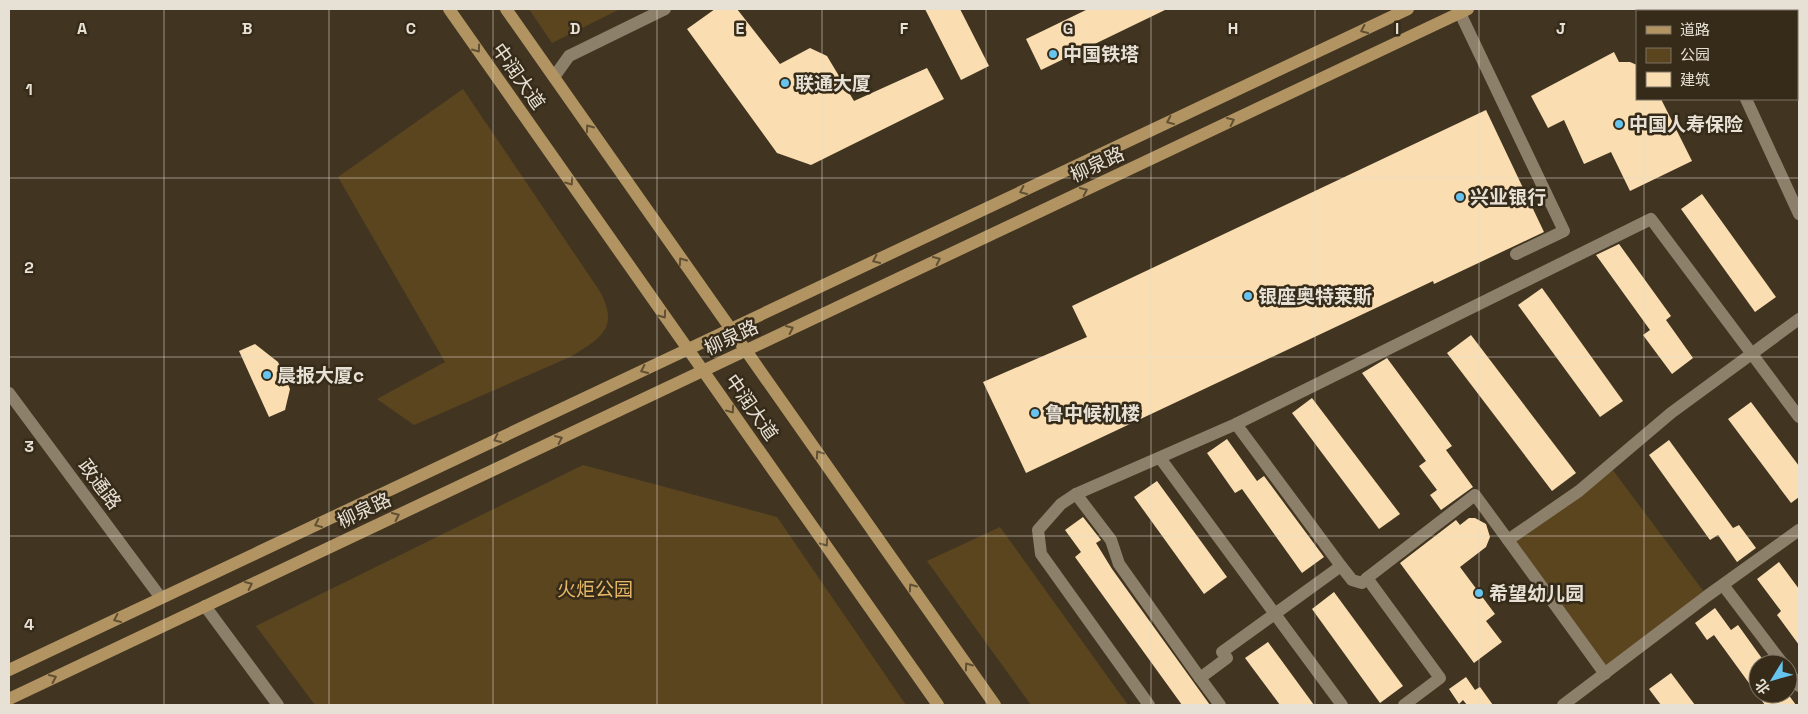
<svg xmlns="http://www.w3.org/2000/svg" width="1808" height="714" font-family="'Space Grotesk','Noto Sans SC',sans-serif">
  <rect width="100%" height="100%" fill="#413522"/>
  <g fill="#5b451f">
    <polygon points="529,9 620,9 552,43"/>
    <path d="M463,89L599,290C620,327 602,338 570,357L414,425L377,399L445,362L338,177Z"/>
    <polygon points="583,465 777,517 906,705 315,705 256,626"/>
    <polygon points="1609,465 1707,596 1605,674 1508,540"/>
    <polygon points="1000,527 1128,705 1031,705 927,561"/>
  </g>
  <g fill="#fadeb1">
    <polygon points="715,9 737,9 780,64 810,48 827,56 854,101 927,68 944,99 811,165 777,153 687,29"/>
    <polygon points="925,9 960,9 989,66 961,80"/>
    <polygon points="1088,9 1167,9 1041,70 1026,39"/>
    <polygon points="1614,52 1619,62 1630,62 1637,65 1637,99 1661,99 1692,161 1630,191 1611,152 1584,164 1564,120 1548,128 1531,96"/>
    <polygon points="1486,110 1544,232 1434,284 1433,281 1026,473 983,382 1087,337 1072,306"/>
    <polygon points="1702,194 1776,297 1755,312 1681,209"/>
    <polygon points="1619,244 1671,316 1666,320 1693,358 1672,374 1643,335 1650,330 1596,255"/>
    <polygon points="1542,288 1623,401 1600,417 1518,305"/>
    <polygon points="1471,335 1576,473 1552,491 1447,353"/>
    <polygon points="255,344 278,362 290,389 285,410 269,417 239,351"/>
    <polygon points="1387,358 1452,446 1446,450 1473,487 1441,510 1430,495 1437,490 1419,466 1426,461 1362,373"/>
    <polygon points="1312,398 1400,514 1379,529 1292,413"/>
    <polygon points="1751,402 1799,466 1799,497 1791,503 1728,419"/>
    <polygon points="1227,439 1257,481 1264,476 1324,557 1302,573 1242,489 1235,493 1207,453"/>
    <polygon points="1669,440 1733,528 1739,525 1756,548 1737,562 1718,535 1710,540 1649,455"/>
    <polygon points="1157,481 1227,577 1204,594 1134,497"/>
    <polygon points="1083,517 1101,540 1096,543 1112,569 1210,705 1182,705 1075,557 1081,552 1065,530"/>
    <polygon points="1469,518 1475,518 1486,524 1490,537 1486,547 1460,567 1495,614 1486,621 1502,642 1474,663 1400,563 1456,520 1460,525"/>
    <polygon points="1779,562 1799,589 1799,645 1777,615 1781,611 1757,579"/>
    <polygon points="1334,592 1403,686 1380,703 1312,609"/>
    <polygon points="1715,608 1731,630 1738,625 1766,664 1758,664 1758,694 1788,694 1796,705 1765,705 1714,635 1707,640 1695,623"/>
    <polygon points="1268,642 1314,705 1280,705 1245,658"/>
    <polygon points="1671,673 1695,705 1661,705 1649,689"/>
    <polygon points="1466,677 1475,690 1480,687 1493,705 1467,705 1463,700 1459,704 1449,689"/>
  </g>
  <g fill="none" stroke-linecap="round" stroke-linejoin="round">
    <g stroke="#8d806b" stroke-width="12">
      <polyline points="1705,9 1706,11"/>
      <polyline points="1460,13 1564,231 1516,254"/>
      <polyline points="554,77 569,56 665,9"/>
      <polyline points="1746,99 1799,214"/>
      <polyline points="9,393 161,598"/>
      <polyline points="1236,424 1341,566"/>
      <polyline points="1160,458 1342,705"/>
      <polyline points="1076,494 1111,540 1119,564 1200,678"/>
      <polyline points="1723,585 1783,664"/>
      <polyline points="205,606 278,705"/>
      <polyline points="1788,671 1799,686"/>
      <polyline points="1605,674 1508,540 1579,491 1671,413 1799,319"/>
      <polyline points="1149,705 1041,554 1038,530 1061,504 1076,494 1236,424 1651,219 1799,417"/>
      <polyline points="1220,705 1200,678 1227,658 1222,652 1341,566 1352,580 1362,583 1367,578"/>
      <polyline points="1404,705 1440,678 1367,578 1475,495 1508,540"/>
      <polyline points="1563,705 1707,596 1799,530"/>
    </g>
    <g stroke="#b29462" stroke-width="12">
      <polyline points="449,9 938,705"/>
      <polyline points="506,9 995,705"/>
      <polyline points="9,670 1408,9"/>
      <polyline points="9,699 1468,9"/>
    </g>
  </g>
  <defs><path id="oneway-chevron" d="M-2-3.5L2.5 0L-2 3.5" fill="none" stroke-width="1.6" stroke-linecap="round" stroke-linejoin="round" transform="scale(1.25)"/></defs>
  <g stroke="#615033">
    <use href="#oneway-chevron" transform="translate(1364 30) rotate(155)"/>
    <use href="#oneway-chevron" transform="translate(477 49) rotate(55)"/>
    <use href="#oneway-chevron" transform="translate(1170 121) rotate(155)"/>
    <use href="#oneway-chevron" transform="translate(1231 121) rotate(-25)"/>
    <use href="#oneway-chevron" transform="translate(589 128) rotate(-125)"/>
    <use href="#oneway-chevron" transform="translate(570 182) rotate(55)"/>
    <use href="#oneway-chevron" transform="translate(1023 191) rotate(155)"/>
    <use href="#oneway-chevron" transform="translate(1084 191) rotate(-25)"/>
    <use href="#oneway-chevron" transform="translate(876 260) rotate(155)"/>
    <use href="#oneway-chevron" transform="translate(937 260) rotate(-25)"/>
    <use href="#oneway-chevron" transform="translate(682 261) rotate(-125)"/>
    <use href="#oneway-chevron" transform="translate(663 315) rotate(55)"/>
    <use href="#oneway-chevron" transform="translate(790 329) rotate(-25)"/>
    <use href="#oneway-chevron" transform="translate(644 370) rotate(155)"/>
    <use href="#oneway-chevron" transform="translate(731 410) rotate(55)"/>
    <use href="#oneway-chevron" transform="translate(497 439) rotate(155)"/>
    <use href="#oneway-chevron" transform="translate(559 439) rotate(-25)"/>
    <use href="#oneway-chevron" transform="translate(819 454) rotate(-125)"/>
    <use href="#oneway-chevron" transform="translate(396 516) rotate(-25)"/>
    <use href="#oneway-chevron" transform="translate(318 524) rotate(155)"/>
    <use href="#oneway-chevron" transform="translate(825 543) rotate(55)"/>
    <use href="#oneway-chevron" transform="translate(249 585) rotate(-25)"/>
    <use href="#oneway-chevron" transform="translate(912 587) rotate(-125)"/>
    <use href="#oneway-chevron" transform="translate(117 619) rotate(155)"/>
    <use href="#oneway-chevron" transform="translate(968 666) rotate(-125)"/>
    <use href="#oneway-chevron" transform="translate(53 678) rotate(-25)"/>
  </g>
  <path fill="none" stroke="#e7e0d5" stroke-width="1" stroke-opacity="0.55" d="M164,9V705M329,9V705M493,9V705M657,9V705M822,9V705M986,9V705M1151,9V705M1315,9V705M1479,9V705M1644,9V11M1644,99V705M9,178H1799M9,357H1799M9,536H1799"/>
  <g fill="#67c4ef" stroke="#362b19" stroke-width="2">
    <circle cx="1053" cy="54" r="5"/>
    <circle cx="785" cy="83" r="5"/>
    <circle cx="1619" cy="124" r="5"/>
    <circle cx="1460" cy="197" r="5"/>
    <circle cx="1248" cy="296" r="5"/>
    <circle cx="267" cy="375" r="5"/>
    <circle cx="1035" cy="413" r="5"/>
    <circle cx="1479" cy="593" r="5"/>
  </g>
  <g text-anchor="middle" stroke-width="5" stroke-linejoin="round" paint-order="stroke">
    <g font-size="19" font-weight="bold" fill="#e7e0d5" stroke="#362b19" text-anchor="start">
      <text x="1063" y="61">中国铁塔</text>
      <text x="795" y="90">联通大厦</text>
      <text x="1629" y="131">中国人寿保险</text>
      <text x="1470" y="204">兴业银行</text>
      <text x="1258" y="303">银座奥特莱斯</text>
      <text x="277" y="382">晨报大厦c</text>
      <text x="1045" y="420">鲁中候机楼</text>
      <text x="1489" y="600">希望幼儿园</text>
    </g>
    <g font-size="19" fill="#e7e0d5" stroke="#362b19">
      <text transform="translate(519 76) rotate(55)" y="7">中润大道</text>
      <text transform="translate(1097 164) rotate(-25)" y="7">柳泉路</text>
      <text transform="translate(731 337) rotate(-25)" y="7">柳泉路</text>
      <text transform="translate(752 407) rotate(55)" y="7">中润大道</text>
      <text transform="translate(100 484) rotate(53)" y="7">政通路</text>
      <text transform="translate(364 510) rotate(-25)" y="7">柳泉路</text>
    </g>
    <g font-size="19" fill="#e6b867" stroke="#362b19">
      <text x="595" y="596">火炬公园</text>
    </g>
  </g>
  <g font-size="16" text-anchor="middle" font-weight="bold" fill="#e7e0d5" stroke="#362b19" stroke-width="5" stroke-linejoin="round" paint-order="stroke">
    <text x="82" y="34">A</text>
    <text x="247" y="34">B</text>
    <text x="411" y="34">C</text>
    <text x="575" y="34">D</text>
    <text x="740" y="34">E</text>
    <text x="904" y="34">F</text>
    <text x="1068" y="34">G</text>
    <text x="1233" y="34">H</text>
    <text x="1397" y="34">I</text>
    <text x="1561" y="34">J</text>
    <text x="29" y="95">1</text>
    <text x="29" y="273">2</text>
    <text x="29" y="452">3</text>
    <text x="29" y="630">4</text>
  </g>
  <rect width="1808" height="714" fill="none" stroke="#e7e0d5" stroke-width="20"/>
  <rect x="1636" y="10" width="162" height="90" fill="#362b19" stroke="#7d7364"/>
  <rect x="1646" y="26" width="25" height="8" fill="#b29462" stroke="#7d7364"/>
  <text x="1680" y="35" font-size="15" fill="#e7e0d5">道路</text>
  <rect x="1646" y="48" width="25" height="15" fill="#5b451f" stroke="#7d7364"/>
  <text x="1680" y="60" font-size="15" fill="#e7e0d5">公园</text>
  <rect x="1646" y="72" width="25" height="15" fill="#fadeb1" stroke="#7d7364"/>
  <text x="1680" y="85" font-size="15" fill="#e7e0d5">建筑</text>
  <g transform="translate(1773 679) rotate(233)"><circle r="24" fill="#362b19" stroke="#7d7364"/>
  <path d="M0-4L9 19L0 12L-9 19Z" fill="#67c4ef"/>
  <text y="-8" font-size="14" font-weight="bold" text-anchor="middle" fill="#e7e0d5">北</text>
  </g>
</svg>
